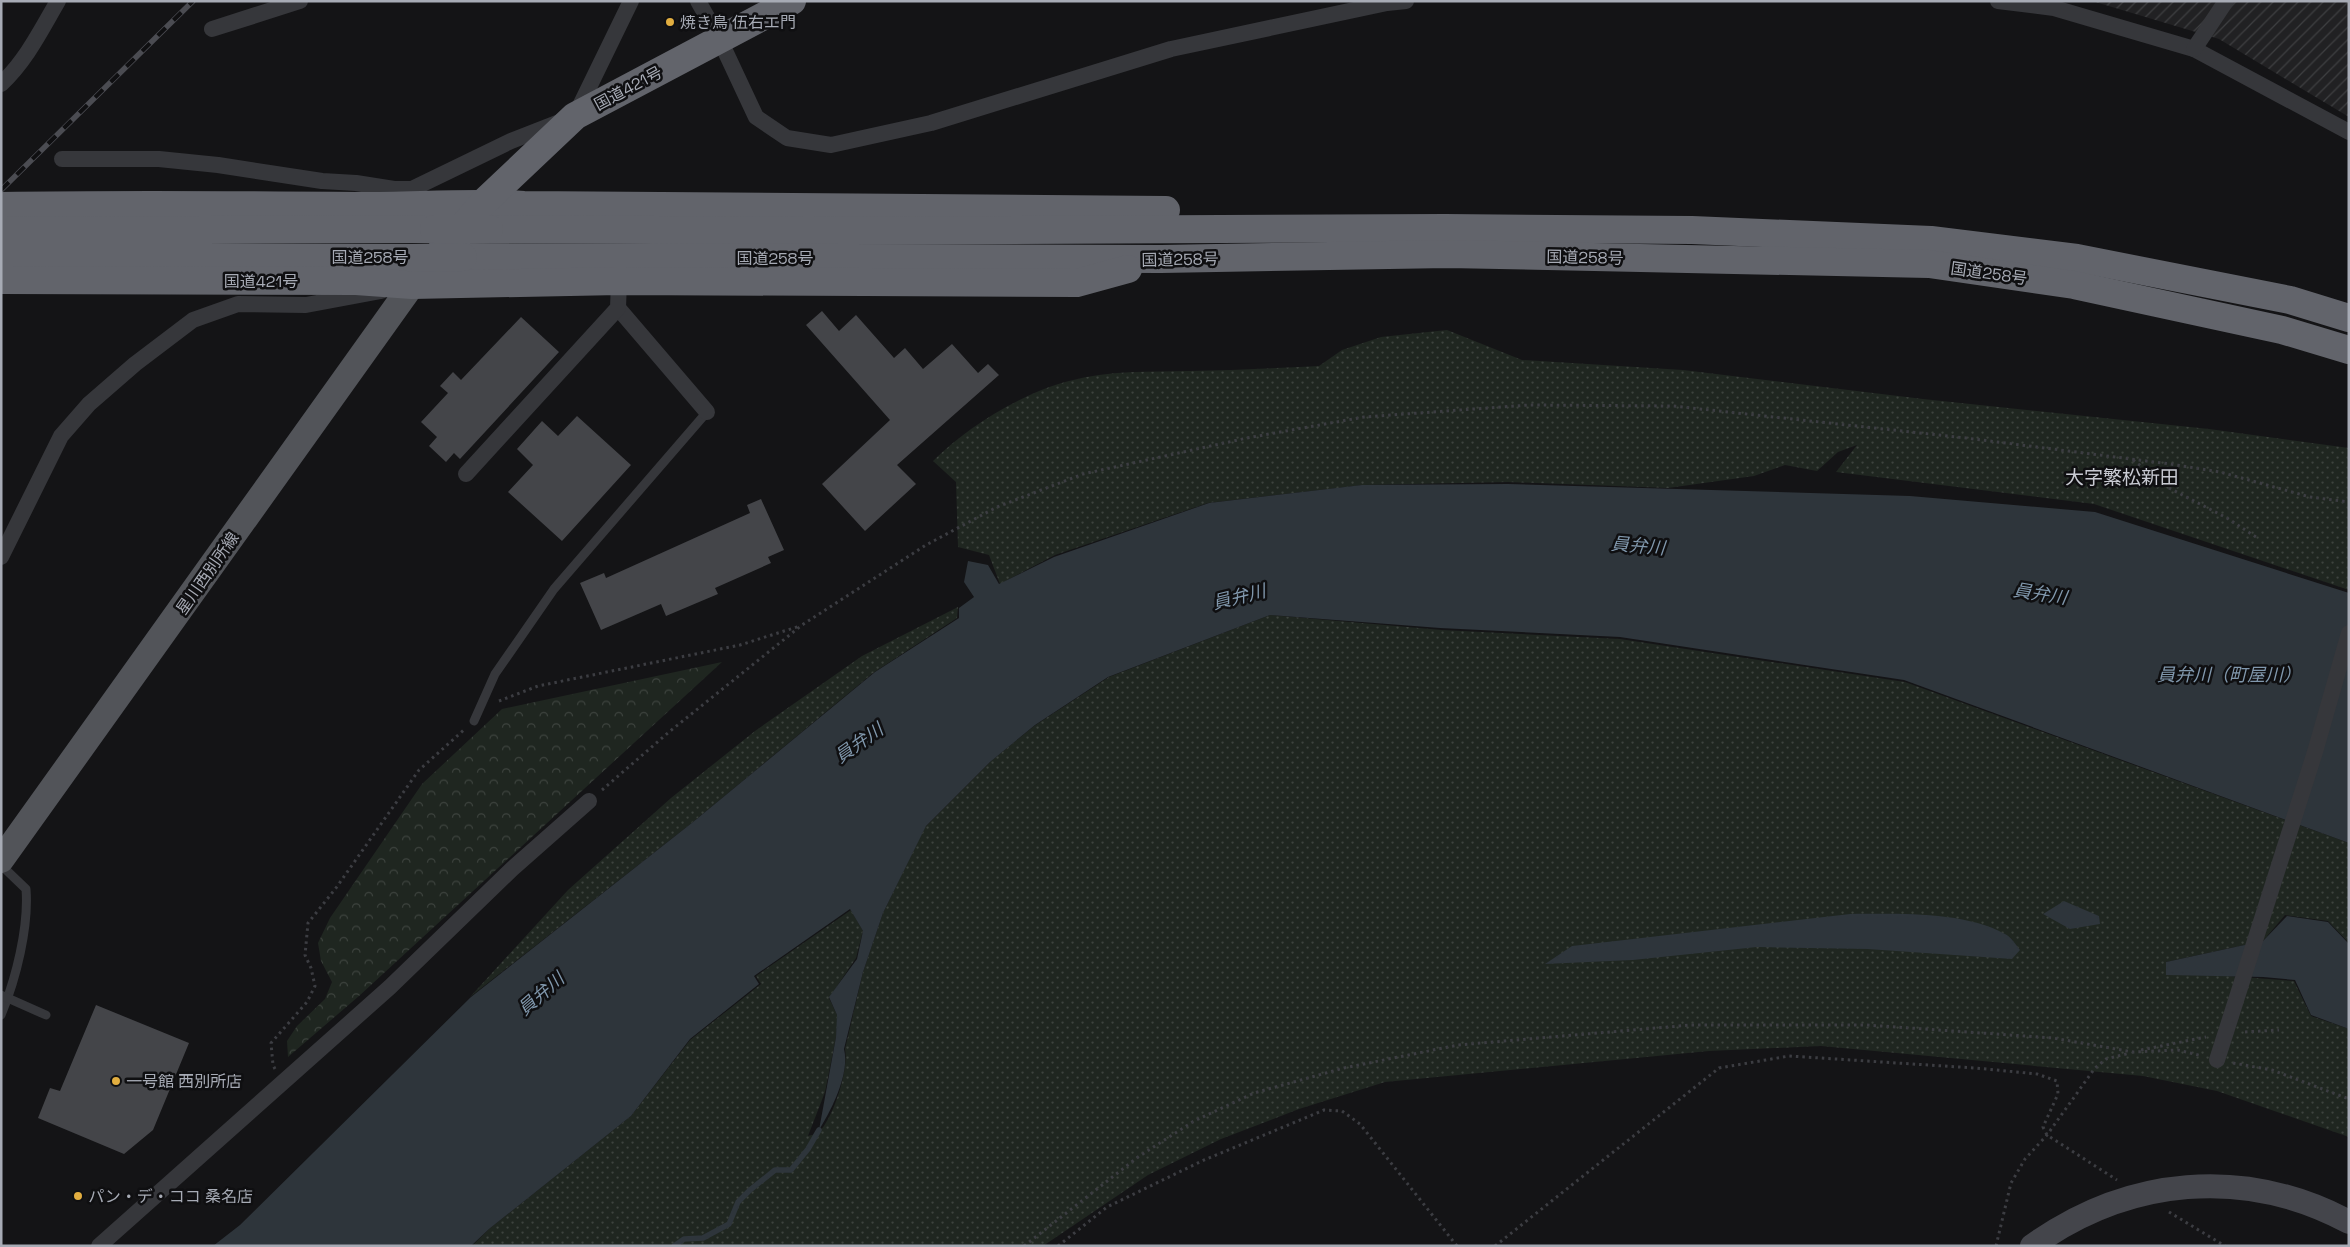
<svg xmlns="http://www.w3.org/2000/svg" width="2350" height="1247" font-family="'Space Grotesk','Noto Sans JP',sans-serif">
  <defs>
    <pattern id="industrial-furrows" width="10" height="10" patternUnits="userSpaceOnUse" patternTransform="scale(1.25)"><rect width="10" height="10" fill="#212123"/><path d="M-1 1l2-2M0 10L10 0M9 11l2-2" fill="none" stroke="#3e3f41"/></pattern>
    <pattern id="grass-dots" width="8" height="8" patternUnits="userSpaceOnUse" patternTransform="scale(1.25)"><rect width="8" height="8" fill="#1f2620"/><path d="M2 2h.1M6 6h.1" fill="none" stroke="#3d433e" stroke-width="1.8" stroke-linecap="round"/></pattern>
    <pattern id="forest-crowns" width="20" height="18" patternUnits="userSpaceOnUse" patternTransform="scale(1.25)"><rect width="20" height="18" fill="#1f2620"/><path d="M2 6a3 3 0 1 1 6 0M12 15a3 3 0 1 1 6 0" fill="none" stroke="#3d433e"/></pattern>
  </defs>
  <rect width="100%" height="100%" fill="#141416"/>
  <polygon fill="url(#industrial-furrows)" points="2092,1 2349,1 2349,117 2219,39"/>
  <g fill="url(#grass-dots)">
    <path d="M1447,330L1522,360L1683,370L1923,399L2209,429L2349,448V590L2094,504L1836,472L1857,445L1838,452L1817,471L1785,465L1754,476L1668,488L1508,482L1363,485L1208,503L1055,555L1000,584L989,555L958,547L956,482L933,461C967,427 1022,393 1069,381C1109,370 1149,372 1190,371C1233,370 1276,368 1319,366L1342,350L1381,337Z"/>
    <polygon points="958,607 957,618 873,673 693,822 470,997 568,890 671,798 755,731 862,656"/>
    <path d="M1270,615L1442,630L1620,639L1905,682L2349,843V943L2328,921L2285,915L2263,941L2166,962V974L2216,975L2294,981L2311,1016L2349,1029V1137L2217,1091L2143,1076L1821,1046L1709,1051L1385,1082L1299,1109L1221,1139L1148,1175L1043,1246H472L489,1229L631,1116L690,1040L761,984L756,976L851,910L863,931L856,958L829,998L838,1017L836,1037L825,1092L808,1136C812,1135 817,1134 819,1132C834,1117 849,1068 845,1049L863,972L883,913L925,827L991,761L1034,726L1109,677Z"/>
  </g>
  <polygon fill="url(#forest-crowns)" points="722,662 359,996 288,1057 287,1041 297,1026 325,999 332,982 321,961 318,943 330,918 422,784 502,709"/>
  <g fill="#2e353b">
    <path d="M1508,484L1910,496L2095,512L2349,593V843L1904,680L1620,637L1440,628L1270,615L1108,677L1035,725L990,762L926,826L883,913L863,972L844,1049C850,1073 832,1109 819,1130L836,1037L837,1015L829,997L857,959L863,931L850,909L754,976L759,984L690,1039L631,1116L489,1229L471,1246H213L240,1225L471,997L693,822L875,672L959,618V608L974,597L964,582L968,561L988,565L999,584L1054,557L1209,503L1362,485Z"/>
    <polygon points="2064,901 2099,916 2100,924 2070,929 2043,914"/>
    <path d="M1850,914C1896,914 1964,911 2005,934C2011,937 2016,945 2020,950L2012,959L1867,949L1757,947L1633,960L1545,964L1572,946Z"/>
    <polygon points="2287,916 2328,922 2349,944 2349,1029 2311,1015 2295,980 2263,977 2166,975 2166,962 2263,941"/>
  </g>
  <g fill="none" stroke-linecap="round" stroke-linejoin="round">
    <polyline stroke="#2e353b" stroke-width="5.5" points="674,1246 684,1239 703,1238 729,1224 738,1202 750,1190 775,1170 791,1170 808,1149 819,1130"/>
  </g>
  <g fill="#444549">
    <polygon points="822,311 839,331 856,315 894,358 905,348 923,369 952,344 978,373 988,364 999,375 897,465 916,484 865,531 822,484 890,420 806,325"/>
    <polygon points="521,317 559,352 460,459 454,453 446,462 429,446 437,437 421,422 448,393 440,386 453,372 461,380"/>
    <polygon points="577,416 631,465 562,541 508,492 533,465 517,449 542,421 558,436"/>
    <polygon points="761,499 784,550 768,557 771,563 715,588 718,594 666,616 661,604 601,630 580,583 604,573 606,578 750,513 747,505"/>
    <polygon points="96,1005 189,1043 153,1130 124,1154 38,1118 50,1088 60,1091"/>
  </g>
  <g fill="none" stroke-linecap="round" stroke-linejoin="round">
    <g stroke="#3c3d42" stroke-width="3" stroke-dasharray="2.5 4" stroke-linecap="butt">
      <polyline points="2133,460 2169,488 2227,518 2256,537"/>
      <polyline points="499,701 538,686 740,645 800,626"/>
      <polyline points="602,790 669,732 802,625 926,545 997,507 1083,474 1247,438 1364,417 1529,405 1673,406 1966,438 2170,464 2220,472 2310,497 2349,502"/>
      <polyline points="2245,1032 2279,1030"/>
      <polyline points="2141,1050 2206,1037"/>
      <polyline points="2233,1063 2272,1070 2349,1099"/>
      <polyline points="275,1069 273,1065 271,1043 307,1002 315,986 311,968 305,955 308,923 336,888 419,770 465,729"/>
      <polyline points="2169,1212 2225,1246"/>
      <polyline points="1024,1246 1138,1157 1194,1121 1254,1093 1344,1068 1458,1045 1691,1025 1867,1025 2053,1038 2133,1052 2178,1050 2202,1056"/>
      <polyline points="1058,1246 1107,1207 1204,1160 1324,1110 1342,1111 1360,1124 1457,1246"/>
      <polyline points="1495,1246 1719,1068 1789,1056 1975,1068 2037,1074 2057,1081 2058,1094 2043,1127 2047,1135 2117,1180"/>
      <polyline points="1996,1246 2011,1183 2025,1159 2047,1135 2095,1068 2106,1059 2130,1053"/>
    </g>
    <g stroke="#36373b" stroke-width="9">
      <polyline points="474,721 495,674 554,589 707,412"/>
      <path d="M1,865L26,889C29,927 16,979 1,1015"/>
      <polyline points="1,995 46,1015"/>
    </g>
    <g stroke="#36373b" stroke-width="16">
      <polyline points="698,1 719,38 756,117 787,138 831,145 931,123 1171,49 1387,3 1406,1"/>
      <polyline points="1998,1 2054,8 2194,49 2349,132"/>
      <polyline points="212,29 300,1"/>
      <polyline points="2194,49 2226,1"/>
      <path d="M1,84C26,61 41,30 58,1"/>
      <polyline points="62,159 159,159 218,165 322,181 356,183 394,189 412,189 511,141 575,116 631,1"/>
      <polyline points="618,308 707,412"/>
      <polyline points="466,474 618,308 619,281"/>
      <polyline points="1,557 61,436 89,404 135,364 193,320 238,304 306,305 381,291"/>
      <polyline points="99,1246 390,987 512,869 589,801"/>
    </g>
    <path stroke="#44454b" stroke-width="24" d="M2032,1246C2128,1177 2244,1166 2349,1222"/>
    <polyline stroke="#525459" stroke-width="26" points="1,860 412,285"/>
    <g stroke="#62646b" stroke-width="28">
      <path d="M1,206C121,204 241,205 361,206C416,206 470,202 524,205L1166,210"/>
      <polyline points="489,229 808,231 1445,228 1692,230 1931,240 2077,258 2290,300 2349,318"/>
      <polyline points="1,231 434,229"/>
      <polyline points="463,257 1161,259 1448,254 1929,264 2074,285 2282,330 2349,350"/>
      <polyline points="1,258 412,258"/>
      <polyline points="423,272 483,203 575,116 792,1"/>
      <polyline points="1,280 356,281 412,285 619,281 1077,283 1128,269"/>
    </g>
    <defs>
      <polyline id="rail" points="1,190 193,1"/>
    </defs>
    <use href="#rail" stroke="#4b4c52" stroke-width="5.5"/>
    <use href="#rail" stroke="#0f0f11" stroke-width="4" stroke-dasharray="11" stroke-linecap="butt"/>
    <polyline stroke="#36373b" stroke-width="16" points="2217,1060 2315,752 2349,633"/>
    <g stroke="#62646b" stroke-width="28">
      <polyline points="434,229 489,229"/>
      <polyline points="412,258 463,257"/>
    </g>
  </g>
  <g fill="#e2ae40" stroke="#0f0f11" stroke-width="2">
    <circle cx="670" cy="22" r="5"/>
    <circle cx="116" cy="1081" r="5"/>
    <circle cx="78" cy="1196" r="5"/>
  </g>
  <g text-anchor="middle" stroke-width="5" stroke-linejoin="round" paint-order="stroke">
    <g font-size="16" fill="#a7abb5" stroke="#0f0f11" text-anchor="start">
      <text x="680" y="28">焼き鳥 伍右エ門</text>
      <text x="126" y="1087">一号館 西別所店</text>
      <text x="88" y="1202">パン・デ・ココ 桑名店</text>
    </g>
    <g font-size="16" fill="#a7abb5" stroke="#0f0f11">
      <text transform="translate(628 88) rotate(-28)" y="6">国道421号</text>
      <text x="370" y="263">国道258号</text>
      <text transform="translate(1585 257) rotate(1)" y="6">国道258号</text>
      <text x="775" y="264">国道258号</text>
      <text transform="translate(1180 259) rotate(-1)" y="6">国道258号</text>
      <text transform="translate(1989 273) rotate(8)" y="6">国道258号</text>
      <text x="261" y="287">国道421号</text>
      <text transform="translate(207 573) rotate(-55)" y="6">星川西別所線</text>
    </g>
    <g font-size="18" font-style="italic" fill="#8198ad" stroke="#0f0f11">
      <text transform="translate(1638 546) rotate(5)" y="6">員弁川</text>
      <text transform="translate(2040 594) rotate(9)" y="6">員弁川</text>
      <text transform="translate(1239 597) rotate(-14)" y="6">員弁川</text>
      <text x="2229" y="681">員弁川（町屋川）</text>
      <text transform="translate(859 743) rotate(-35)" y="6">員弁川</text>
      <text transform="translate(541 994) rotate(-41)" y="6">員弁川</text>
    </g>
    <g font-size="19" fill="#c8cad2" stroke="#0f0f11">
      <text x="2122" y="484">大字繁松新田</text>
    </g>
  </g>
  <rect width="2350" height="1247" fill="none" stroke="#a7abb5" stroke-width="5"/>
</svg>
